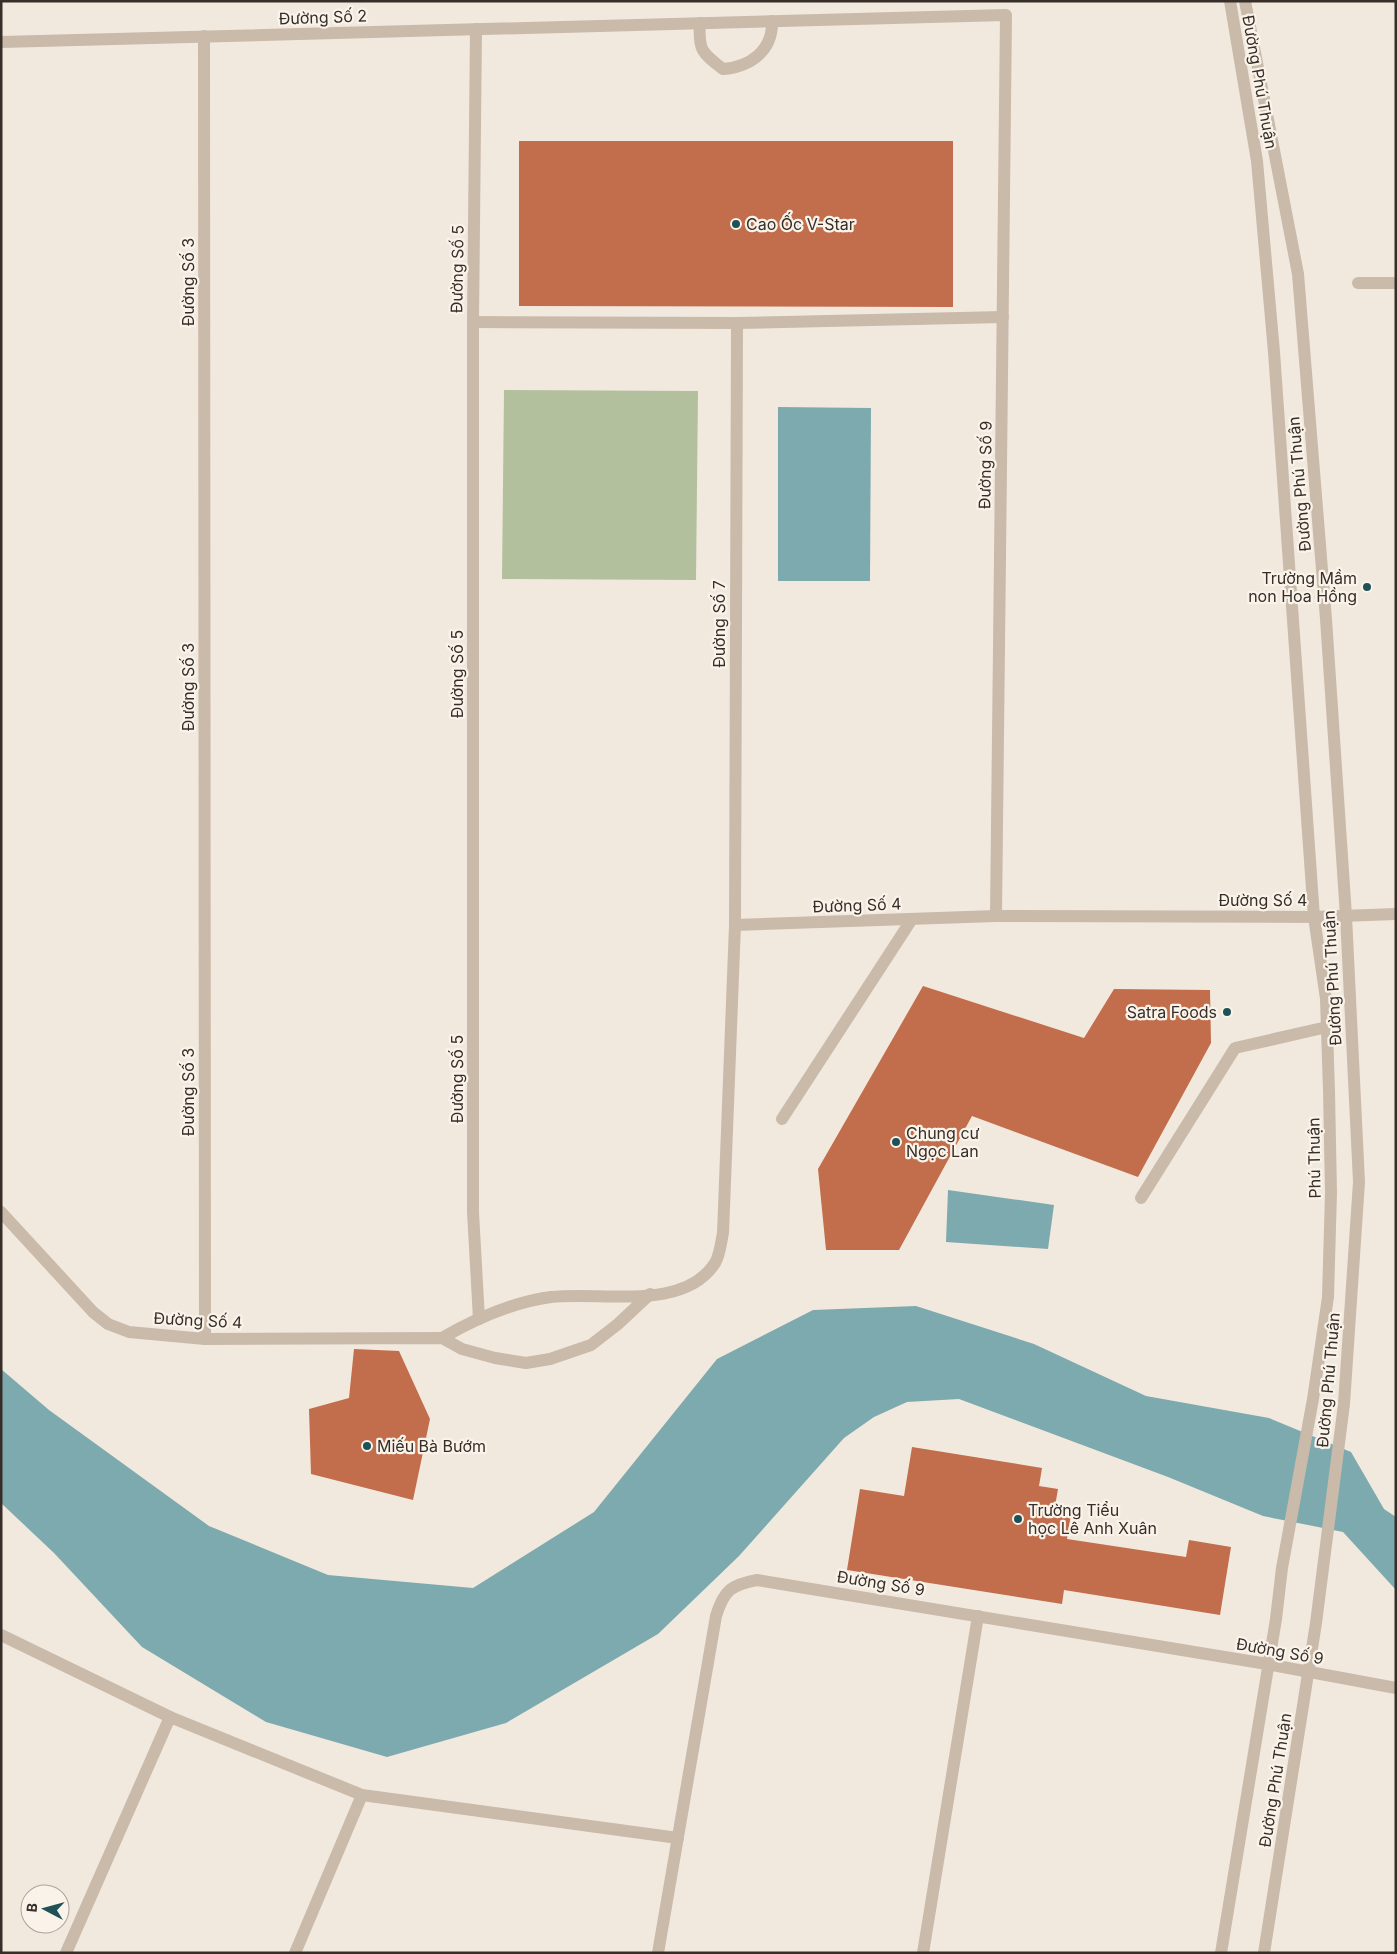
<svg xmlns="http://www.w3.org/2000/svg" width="1397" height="1954" font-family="Inter,sans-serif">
  <rect width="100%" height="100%" fill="#f2e9de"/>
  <polygon fill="#b3c09e" points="504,390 698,391 696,580 502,579"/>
  <g fill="#7daaae">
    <polygon points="778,407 871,408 870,581 778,581"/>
    <polygon points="948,1190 1054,1205 1048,1249 946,1242"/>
    <polygon points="916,1306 1034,1344 1146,1396 1269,1418 1351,1452 1384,1509 1396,1517 1396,1590 1343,1532 1263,1516 1168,1477 959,1399 907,1402 874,1417 844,1438 739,1556 658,1634 506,1723 387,1757 266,1722 142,1647 54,1553 1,1503 1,1369 49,1410 209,1526 328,1575 473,1588 594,1512 717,1359 813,1310"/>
  </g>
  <g fill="#c26d4b">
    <polygon points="519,141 953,141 953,307 519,306"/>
    <polygon points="923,986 1084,1038 1114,989 1210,990 1211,1043 1138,1177 972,1116 899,1250 826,1250 818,1169"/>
    <polygon points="354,1349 399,1351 430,1419 413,1500 311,1474 309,1409 349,1398"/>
    <polygon points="912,1447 1042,1468 1039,1486 1058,1489 1054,1512 1071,1514 1067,1539 1186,1557 1189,1540 1231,1547 1220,1615 1064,1590 1062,1604 847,1570 860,1489 904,1496"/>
  </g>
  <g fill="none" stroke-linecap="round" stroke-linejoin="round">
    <g stroke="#cabaaa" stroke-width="12">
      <path d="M700,23C698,50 702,53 723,69C750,67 773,51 772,21"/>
      <polyline points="1358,283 1396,283"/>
      <polyline points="473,322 737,323 1003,317"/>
      <polyline points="1141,1198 1235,1048 1327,1027"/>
    </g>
    <g stroke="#cabaaa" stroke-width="12">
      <polyline points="476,29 473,322 473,1212 479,1319"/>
      <polyline points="204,36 205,1339"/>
      <polyline points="1,42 1006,15 996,916"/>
      <polyline points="735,925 996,916 1314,917 1396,914"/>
      <polyline points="782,1119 912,919"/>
      <polyline points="1,1212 93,1312 108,1324 129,1332 205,1339 442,1338 462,1349 495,1358 526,1363 550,1359 591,1345 618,1324 650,1294"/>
      <path d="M442,1338C475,1319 513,1302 551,1297C601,1291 684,1312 715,1263C720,1255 721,1242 723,1233L735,925L737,323"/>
      <polyline points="1,1635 170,1717 362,1795 678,1838"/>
      <polyline points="66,1953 170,1717"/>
      <polyline points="295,1953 362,1795"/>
      <path d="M658,1953L716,1616C724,1590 731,1585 757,1580L1267,1664L1396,1688"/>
      <polyline points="923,1953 978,1616"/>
    </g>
    <g stroke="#cabaaa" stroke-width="12">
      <polyline points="1245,1 1298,274 1326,619 1346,916 1359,1182 1344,1404 1316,1623 1264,1953"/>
      <polyline points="1221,1953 1276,1619 1282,1568 1313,1399 1328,1297 1331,1193 1329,1091 1326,999 1314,917 1274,352 1257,161 1230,1"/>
    </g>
  </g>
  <g fill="#205157" stroke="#f9f3ea" stroke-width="2">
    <circle cx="736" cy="224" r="5"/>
    <circle cx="1367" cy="587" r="5"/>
    <circle cx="1227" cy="1012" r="5"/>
    <circle cx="896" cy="1142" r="5"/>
    <circle cx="367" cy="1446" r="5"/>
    <circle cx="1018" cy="1519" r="5"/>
  </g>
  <g text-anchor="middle" stroke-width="4.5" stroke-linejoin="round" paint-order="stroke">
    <g font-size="16" fill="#372e29" stroke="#f9f3ea">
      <text transform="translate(323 17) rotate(-2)" y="6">Đường Số 2</text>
      <text transform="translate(1260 82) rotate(80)" y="6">Đường Phú Thuận</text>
      <text transform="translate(457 269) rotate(-89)" y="6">Đường Số 5</text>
      <text transform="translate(188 282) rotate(-90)" y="6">Đường Số 3</text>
      <text transform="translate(985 465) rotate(-89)" y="6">Đường Số 9</text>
      <text transform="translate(1299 484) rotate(-95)" y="6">Đường Phú Thuận</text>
      <text transform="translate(719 624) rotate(-90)" y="6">Đường Số 7</text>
      <text transform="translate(457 674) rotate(-90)" y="6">Đường Số 5</text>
      <text transform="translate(188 687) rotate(-90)" y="6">Đường Số 3</text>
      <text x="1263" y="906">Đường Số 4</text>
      <text transform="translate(857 905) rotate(-2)" y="6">Đường Số 4</text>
      <text transform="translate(1332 978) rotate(-93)" y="6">Đường Phú Thuận</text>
      <text transform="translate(457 1079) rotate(-90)" y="6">Đường Số 5</text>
      <text transform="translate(188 1092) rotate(-90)" y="6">Đường Số 3</text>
      <text transform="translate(1314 1158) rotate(-91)" y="6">Phú Thuận</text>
      <text transform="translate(198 1320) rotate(3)" y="6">Đường Số 4</text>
      <text transform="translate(1328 1380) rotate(-85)" y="6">Đường Phú Thuận</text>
      <text transform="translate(881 1583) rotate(9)" y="6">Đường Số 9</text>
      <text transform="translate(1280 1651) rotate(10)" y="6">Đường Số 9</text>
      <text transform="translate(1275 1780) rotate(-81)" y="6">Đường Phú Thuận</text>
    </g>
    <g font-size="16" fill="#372e29" stroke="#f9f3ea" text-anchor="start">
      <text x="746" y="230">Cao Ốc V-Star</text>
      <text x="1357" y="584" text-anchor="end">Trường Mầm<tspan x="1357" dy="18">non Hoa Hồng</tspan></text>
      <text x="1217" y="1018" text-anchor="end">Satra Foods</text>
      <text x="906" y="1139">Chung cư<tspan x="906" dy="18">Ngọc Lan</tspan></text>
      <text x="377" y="1452">Miếu Bà Bướm</text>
      <text x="1028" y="1516">Trường Tiểu<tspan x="1028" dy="18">học Lê Anh Xuân</tspan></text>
    </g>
  </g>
  <rect width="1397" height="1954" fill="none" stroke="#372e29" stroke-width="5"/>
  <g transform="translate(45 1909) rotate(276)"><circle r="24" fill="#f9f3ea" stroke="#aba49d"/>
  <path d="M0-4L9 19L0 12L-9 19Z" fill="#205157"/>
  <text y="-8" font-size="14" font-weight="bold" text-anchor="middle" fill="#372e29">B</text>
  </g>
</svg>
